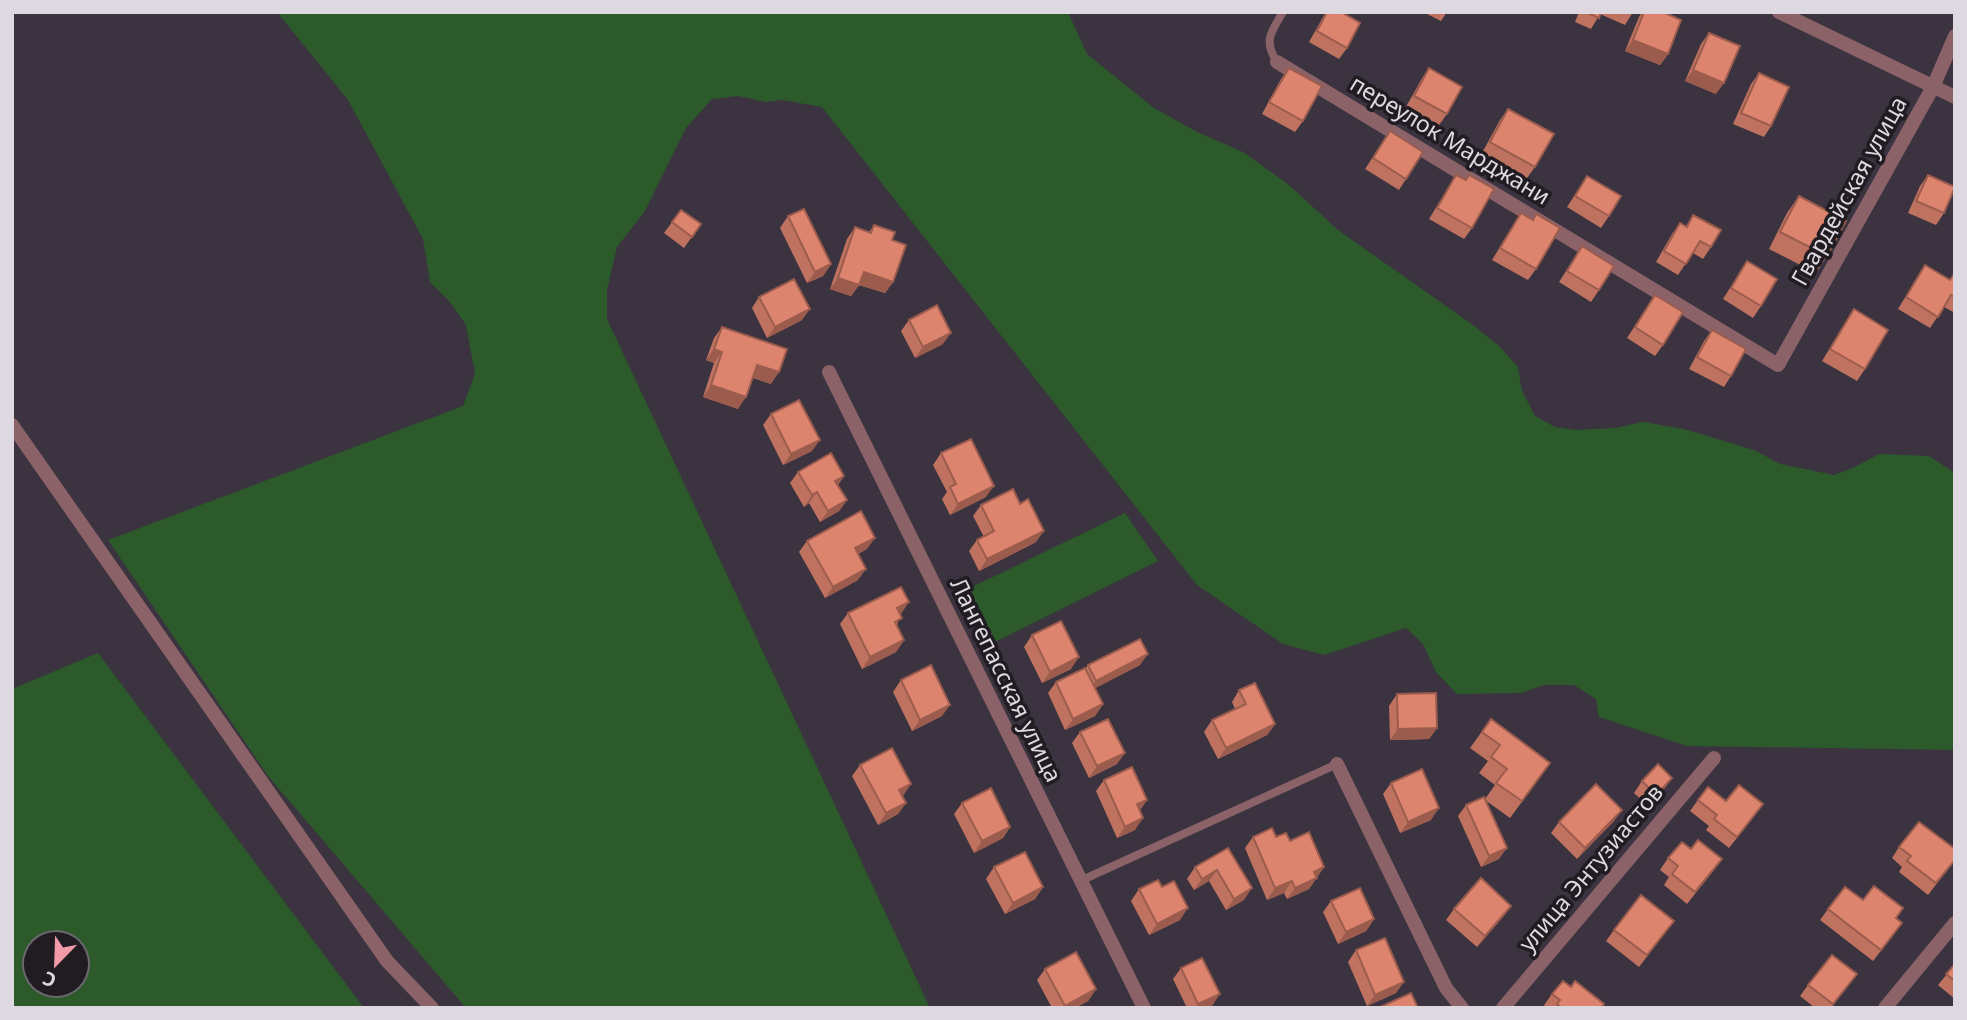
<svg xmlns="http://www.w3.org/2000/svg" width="1967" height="1020" font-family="'Noto Sans',sans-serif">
  <rect width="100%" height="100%" fill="#3b333f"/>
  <g fill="#2c5a2b" fill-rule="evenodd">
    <polygon points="277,12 1068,12 1087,54 1154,108 1197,132 1243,152 1289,185 1338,230 1473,325 1500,347 1518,367 1522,391 1535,416 1555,427 1575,430 1615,428 1643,422 1684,429 1754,450 1780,464 1834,475 1853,468 1879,454 1929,456 1955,473 1955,750 1687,746 1599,717 1596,699 1574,685 1544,685 1521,693 1457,694 1436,672 1423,644 1406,628 1324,655 1283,644 1197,585 822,107 782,100 766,102 738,96 712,99 686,128 645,211 617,247 607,290 607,319 930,1008 466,1008 268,776 108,540 463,406 475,374 466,325 449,301 430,282 423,239 348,100"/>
    <polygon points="1125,513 1158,561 993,643 968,589"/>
    <path d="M98,653L364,1008H12V689ZM35,943H77V985H35Z"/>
  </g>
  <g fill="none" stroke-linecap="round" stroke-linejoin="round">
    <g stroke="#8a6268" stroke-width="8">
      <path d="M1277,62C1263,41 1271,32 1283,12"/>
      <polyline points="1080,881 1337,764"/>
    </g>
    <g stroke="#8a6268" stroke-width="14">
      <polyline points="1779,12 1955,97"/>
      <polyline points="1277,62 1778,365 1933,87 1955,36"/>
      <polyline points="829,372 1144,1008"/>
      <polyline points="12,425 387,961 432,1008"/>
      <polyline points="1337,764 1446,988 1462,1008"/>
      <polyline points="1503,1008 1714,758"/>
      <polyline points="1885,1008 1955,923"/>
    </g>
  </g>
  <g fill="#be725f">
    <polygon points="1326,12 1341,12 1347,48 1339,59 1309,42"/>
    <polygon points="1423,12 1447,12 1441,21"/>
    <polygon points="1579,12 1633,12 1625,25 1600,14 1591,29 1575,22"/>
    <polygon points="1642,12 1663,12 1668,54 1660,65 1625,51 1639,17"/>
    <polygon points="1709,33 1716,94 1685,81 1701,44"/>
    <polygon points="1289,68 1303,121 1295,132 1262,114 1281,79"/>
    <polygon points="1429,68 1447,114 1439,125 1406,107 1421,80"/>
    <polygon points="1759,73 1771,126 1764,137 1733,124 1751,84"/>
    <polygon points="1508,109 1535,167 1527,178 1482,153 1500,120"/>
    <polygon points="1390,131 1406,179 1399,190 1365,169"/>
    <polygon points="1456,175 1465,180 1472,228 1464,239 1429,219"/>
    <polygon points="1928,175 1944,213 1936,225 1908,213 1920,186"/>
    <polygon points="1587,176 1609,216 1601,228 1567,207"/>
    <polygon points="1799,196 1827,256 1816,273 1769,249 1787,213"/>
    <polygon points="681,210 701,224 684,248 664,233"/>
    <polygon points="1521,213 1536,269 1528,280 1492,260"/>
    <polygon points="1693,215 1711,247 1703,259 1693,253 1678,275 1656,262 1672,234 1680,223 1686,226"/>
    <polygon points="788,216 831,264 823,276 807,283 780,228"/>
    <polygon points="874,225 892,240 893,282 885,293 859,285 851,296 830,289 847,239 855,227 869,232"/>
    <polygon points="1582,246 1599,290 1591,302 1559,282"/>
    <polygon points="1747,261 1761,306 1753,318 1723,299"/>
    <polygon points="1925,265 1950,280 1955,272 1955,313 1944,307 1930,328 1898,309"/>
    <polygon points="1655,295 1663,345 1655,356 1627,338"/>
    <polygon points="759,297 802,320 767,338 752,308"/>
    <polygon points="1854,309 1865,369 1857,381 1822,361"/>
    <polygon points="909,320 943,344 915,358 901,331"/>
    <polygon points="722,327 771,384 753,378 738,409 703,397 714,363 706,360 714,338"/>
    <polygon points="1712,330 1731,376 1724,387 1689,369 1704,341"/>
    <polygon points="771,414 812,451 783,465 763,425"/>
    <polygon points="941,453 986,497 950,515 942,499 947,492 933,465"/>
    <polygon points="798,472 844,476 838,485 847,500 839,511 820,522 809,503 804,507 790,483"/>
    <polygon points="981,505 1036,542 979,571 969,551 977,540 984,537 973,516"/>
    <polygon points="807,541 867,549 858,554 858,580 825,598 799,552"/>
    <polygon points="848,613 900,614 897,626 904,640 896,652 862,669 840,624"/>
    <polygon points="1032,635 1071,669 1042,683 1024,647"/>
    <polygon points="1088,665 1140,665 1095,688 1103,704 1095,716 1065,730 1048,693 1056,682 1085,669"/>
    <polygon points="901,680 942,716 912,731 893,692"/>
    <polygon points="1239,690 1275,724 1267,735 1218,759 1204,732 1212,720 1235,709 1232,702"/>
    <polygon points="1397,694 1437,728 1429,739 1390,740 1389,706"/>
    <polygon points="1491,719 1538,780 1510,818 1485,800 1499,859 1481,867 1458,816 1466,805 1485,799 1495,785 1479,773 1488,761 1470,748"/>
    <polygon points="1080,732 1117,764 1089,778 1072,743"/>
    <polygon points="860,765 902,796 906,803 898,814 878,825 852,776"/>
    <polygon points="1672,778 1664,789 1648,806 1634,793 1642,781"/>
    <polygon points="1104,780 1147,800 1140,810 1135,830 1117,838 1096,791"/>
    <polygon points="1391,783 1431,820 1400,833 1383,794"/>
    <polygon points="1698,800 1726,801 1755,815 1729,848 1706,830 1709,826 1690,811"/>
    <polygon points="962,803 1010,827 1003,838 974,853 954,814"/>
    <polygon points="1614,821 1577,859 1551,833 1559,822"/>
    <polygon points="1253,837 1276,837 1290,841 1324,867 1309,889 1287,899 1284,893 1267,900 1245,848"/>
    <polygon points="1899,847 1955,860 1928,895 1899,872 1902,867 1892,858"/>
    <polygon points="1228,848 1244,900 1226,910 1209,881 1194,890 1187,879 1195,867"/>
    <polygon points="1668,858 1714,870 1687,904 1664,885 1669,877 1660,870"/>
    <polygon points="994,867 1043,887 1035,899 1005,914 986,879"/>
    <polygon points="1139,889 1180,920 1149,935 1131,901"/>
    <polygon points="1331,901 1374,919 1366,931 1338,944 1323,912"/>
    <polygon points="1511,906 1503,917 1477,947 1446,920 1454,909"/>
    <polygon points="1903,908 1896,918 1894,934 1873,961 1820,920 1828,909"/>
    <polygon points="1614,930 1666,932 1639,967 1606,941"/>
    <polygon points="1356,950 1396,993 1367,1006 1348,962"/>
    <polygon points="1955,964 1955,999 1938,985"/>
    <polygon points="1181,968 1212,1006 1207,1008 1187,1008 1173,979"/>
    <polygon points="1045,969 1096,989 1088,1001 1075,1008 1052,1008 1037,980"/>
    <polygon points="1857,974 1831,1008 1815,1008 1800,996 1808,985"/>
    <polygon points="1571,987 1601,1008 1547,1008 1544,1005 1552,994"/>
  </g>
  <g fill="#9b5c4e">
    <polygon points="1633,40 1668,54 1660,65 1625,51"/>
    <polygon points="1693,70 1724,83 1716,94 1685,81"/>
    <polygon points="831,264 823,276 807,283 815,272"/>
    <polygon points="864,272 893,282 885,293 859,285 851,296 830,289 838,278"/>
    <polygon points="810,309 802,320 767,338 775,327"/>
    <polygon points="951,333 943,344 915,358 923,347"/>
    <polygon points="714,349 722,352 714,363 706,360"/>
    <polygon points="757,365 779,372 771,384 749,376"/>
    <polygon points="711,385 746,397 738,409 703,397"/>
    <polygon points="820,440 812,451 783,465 791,454"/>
    <polygon points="844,476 836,487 835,481"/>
    <polygon points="994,486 986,497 950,515 958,504"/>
    <polygon points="817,492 809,503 804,507 812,495"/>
    <polygon points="847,500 839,511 820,522 828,511"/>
    <polygon points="1044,531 1036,542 979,571 987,559"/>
    <polygon points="875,538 867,549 847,560 855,548"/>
    <polygon points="866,569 858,580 825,598 833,587"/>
    <polygon points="909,602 901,614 897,608"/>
    <polygon points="904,640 896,652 862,669 870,657"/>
    <polygon points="1148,654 1140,665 1088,692 1096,681"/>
    <polygon points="1079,657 1071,669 1042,683 1050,672"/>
    <polygon points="1103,704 1095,716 1065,730 1073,719"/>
    <polygon points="950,705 942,716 912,731 920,720"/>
    <polygon points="1275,724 1267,735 1218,759 1226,748"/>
    <polygon points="1437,728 1429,739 1390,740 1398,729"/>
    <polygon points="1125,753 1117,764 1089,778 1097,766"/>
    <polygon points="1672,778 1664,789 1648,806 1656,795"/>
    <polygon points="911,784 903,796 891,802 899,790"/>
    <polygon points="1147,800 1139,811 1137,804"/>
    <polygon points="906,803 898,814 878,825 886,813"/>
    <polygon points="1439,808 1431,820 1400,833 1408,822"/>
    <polygon points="1622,810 1614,821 1577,859 1585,848"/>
    <polygon points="1143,818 1135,830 1117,838 1125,827"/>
    <polygon points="1010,827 1003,838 974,853 982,841"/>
    <polygon points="1507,848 1499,859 1481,867 1489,856"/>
    <polygon points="1324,867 1309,889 1287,899 1295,888 1314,872"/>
    <polygon points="1217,870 1209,881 1194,890 1202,879"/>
    <polygon points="1292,881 1284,893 1267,900 1275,888"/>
    <polygon points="1043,887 1035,899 1005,914 1013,903"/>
    <polygon points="1252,888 1244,900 1226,910 1234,899"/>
    <polygon points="1511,906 1503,917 1477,947 1485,936"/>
    <polygon points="1188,908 1180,920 1149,935 1157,924"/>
    <polygon points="1374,919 1366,931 1338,944 1346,932"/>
    <polygon points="1404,982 1396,993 1367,1006 1375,995"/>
    <polygon points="1096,989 1088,1001 1075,1008 1064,1008 1065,1006"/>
    <polygon points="1220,994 1212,1006 1207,1008 1196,1008 1198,1004"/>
  </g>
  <g fill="#dd846f" stroke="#9b5c4e" stroke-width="2">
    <polygon points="1327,12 1341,12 1360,23 1347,48 1317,31"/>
    <polygon points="1586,12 1601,12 1599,18"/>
    <polygon points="1644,12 1663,12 1681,20 1668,54 1633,40"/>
    <polygon points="1709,33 1740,46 1724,83 1693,70"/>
    <polygon points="1289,68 1322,86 1303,121 1269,102"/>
    <polygon points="1429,68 1462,87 1447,114 1414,96"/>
    <polygon points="1759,73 1789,87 1771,126 1741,113"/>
    <polygon points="1508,109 1554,134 1535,167 1490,142"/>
    <polygon points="1390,131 1423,152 1406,179 1373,158"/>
    <polygon points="1456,175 1466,180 1469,175 1494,189 1472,228 1437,208"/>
    <polygon points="1928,175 1955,187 1944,213 1916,201"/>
    <polygon points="1587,176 1621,196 1609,216 1575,196"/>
    <polygon points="1799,196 1846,221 1827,256 1780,232"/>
    <polygon points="804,209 831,264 815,272 788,216"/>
    <polygon points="681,210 701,224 692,237 672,222"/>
    <polygon points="1521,213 1533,220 1536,214 1560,228 1536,269 1500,248"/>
    <polygon points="1693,215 1721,230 1711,247 1700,241 1686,264 1664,251 1680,223 1687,227"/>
    <polygon points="874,225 895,232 892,240 906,245 893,282 864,272 859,285 838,278 855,227 871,233"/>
    <polygon points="1582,246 1614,266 1599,290 1567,271"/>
    <polygon points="1747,261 1777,279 1761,306 1731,288"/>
    <polygon points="1925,265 1950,280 1955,273 1955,297 1951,295 1938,317 1906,297"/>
    <polygon points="794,279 810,309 775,327 759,297"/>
    <polygon points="1655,295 1683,312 1663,345 1635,327"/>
    <polygon points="937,305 951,333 923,347 909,320"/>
    <polygon points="1854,309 1888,330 1865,369 1830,349"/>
    <polygon points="722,327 787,349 779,372 757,365 746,397 711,385 722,352 714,349"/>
    <polygon points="1712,330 1746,349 1731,376 1697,357"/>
    <polygon points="799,400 820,440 791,454 771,414"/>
    <polygon points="971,439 994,486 958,504 950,487 956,484 941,453"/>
    <polygon points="831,453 844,476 835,481 847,500 828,511 817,492 812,495 798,472"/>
    <polygon points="1013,489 1020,504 1028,499 1044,531 987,559 977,540 994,531 981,505"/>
    <polygon points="861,511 875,538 855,548 866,569 833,587 807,541"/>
    <polygon points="901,587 909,602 897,608 902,618 895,622 904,640 870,657 848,613"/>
    <polygon points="1061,621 1079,657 1050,672 1032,635"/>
    <polygon points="1140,639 1148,654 1096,681 1088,665"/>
    <polygon points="931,665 950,705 920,720 901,680"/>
    <polygon points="1085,668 1103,704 1073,719 1056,682"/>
    <polygon points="1255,683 1275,724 1226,748 1212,720 1246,704 1239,690"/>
    <polygon points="1436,693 1437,728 1398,729 1397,694"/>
    <polygon points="1108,719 1125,753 1097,766 1080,732"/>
    <polygon points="1491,719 1550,763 1522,801 1496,783 1507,769 1491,757 1500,745 1482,732"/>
    <polygon points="892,748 911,784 899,790 906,803 886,813 860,765"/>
    <polygon points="1658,764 1672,778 1656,795 1642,781"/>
    <polygon points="1132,767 1147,800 1137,804 1143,818 1125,827 1104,780"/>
    <polygon points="1422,769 1439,808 1408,822 1391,783"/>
    <polygon points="1596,784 1622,810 1585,848 1559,822"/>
    <polygon points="1739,785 1763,804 1737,837 1714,819 1717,815 1698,800 1708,787 1726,801"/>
    <polygon points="991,788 1010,827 982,841 962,803"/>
    <polygon points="1484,797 1507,848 1489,856 1466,805"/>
    <polygon points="1919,822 1955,849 1955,860 1936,883 1907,861 1911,856 1899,847"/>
    <polygon points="1272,828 1276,837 1286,833 1290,841 1309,832 1324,867 1314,872 1317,878 1295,888 1292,881 1275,888 1253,837"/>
    <polygon points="1698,840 1722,859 1695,892 1672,874 1678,866 1668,858 1682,842 1691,849"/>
    <polygon points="1228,848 1252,888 1234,899 1217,870 1202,879 1195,867"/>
    <polygon points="1025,852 1043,887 1013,903 994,867"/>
    <polygon points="1481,878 1511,906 1485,936 1454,909"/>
    <polygon points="1158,880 1162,887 1174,881 1188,908 1157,924 1139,889"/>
    <polygon points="1874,886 1903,908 1896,918 1902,923 1881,950 1828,909 1845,887 1863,900"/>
    <polygon points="1360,888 1374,919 1346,932 1331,901"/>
    <polygon points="1641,895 1674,921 1647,955 1614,930"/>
    <polygon points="1385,938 1404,982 1375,995 1356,950"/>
    <polygon points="1076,952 1096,989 1065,1006 1045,969"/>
    <polygon points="1832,955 1857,974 1833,1004 1808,985"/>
    <polygon points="1202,958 1220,994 1198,1004 1181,968"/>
    <polygon points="1955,964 1955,981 1946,974"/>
    <polygon points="1563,981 1571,987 1575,981 1604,1004 1601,1008 1561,1008 1557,1004 1560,1000 1552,994"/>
    <polygon points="1411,993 1418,1008 1378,1008"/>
  </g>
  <g text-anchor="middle" stroke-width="7" stroke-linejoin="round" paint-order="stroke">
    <g font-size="23" fill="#ded9e1" stroke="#201c22">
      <text transform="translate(1450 140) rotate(31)" y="8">переулок Марджани</text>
      <text transform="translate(1849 191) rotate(-61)" y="8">Гвардейская улица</text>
      <text transform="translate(1006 680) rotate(64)" y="8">Лангепасская улица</text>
      <text transform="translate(1591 868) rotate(-50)" y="8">улица Энтузиастов</text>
    </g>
  </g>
  <rect width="1967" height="1020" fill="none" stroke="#ded9e1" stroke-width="28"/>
  <g transform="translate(56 964) rotate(203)"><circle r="33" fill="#201c22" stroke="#6c686e" stroke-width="2"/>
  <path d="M0-5L12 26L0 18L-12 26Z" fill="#f39aa8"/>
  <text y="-10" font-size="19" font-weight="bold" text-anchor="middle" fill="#ded9e1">С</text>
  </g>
</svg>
